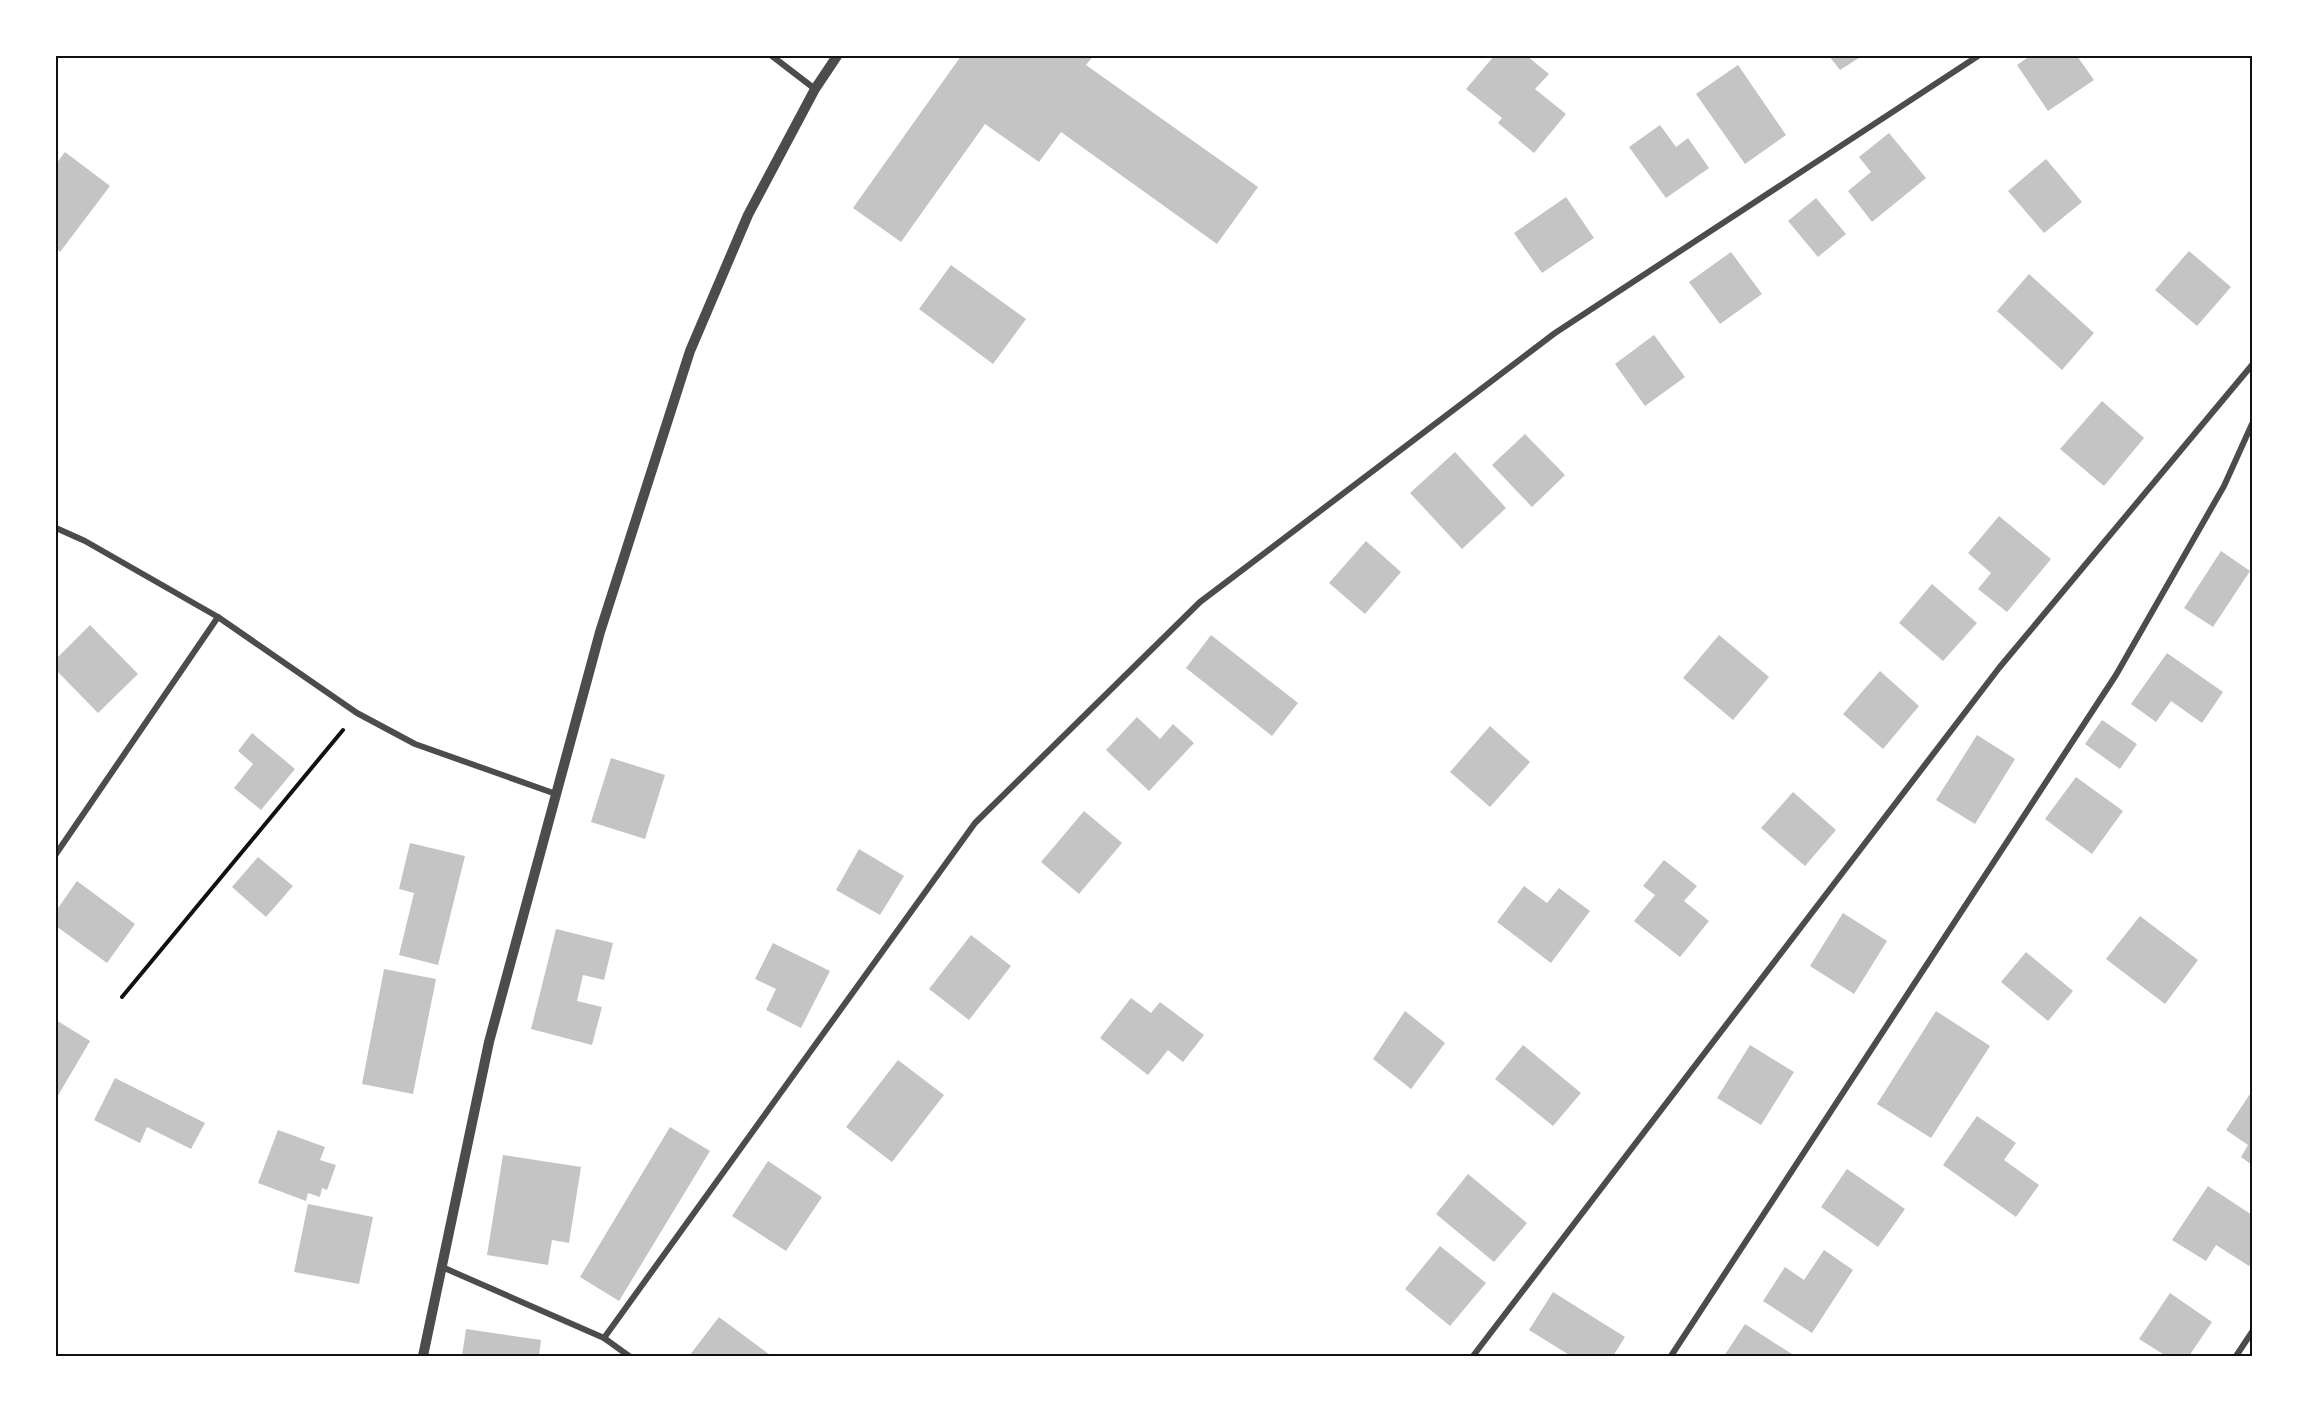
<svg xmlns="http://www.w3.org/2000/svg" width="2308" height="1412" font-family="Arial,sans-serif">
  <rect width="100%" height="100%" fill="#fff"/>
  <g fill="#c4c4c4">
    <polygon points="961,56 1093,56 1086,65 1258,187 1217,244 1061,132 1039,162 985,124 901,242 853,208"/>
    <polygon points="1494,56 1527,56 1549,74 1535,89 1566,114 1534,153 1498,123 1502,118 1466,89"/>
    <polygon points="1829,56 1862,56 1840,70"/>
    <polygon points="2030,56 2077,56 2094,80 2048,111 2017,65"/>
    <polygon points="1738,65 1786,135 1745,164 1696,94"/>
    <polygon points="1660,125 1676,147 1688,138 1709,168 1666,198 1629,147"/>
    <polygon points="1889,133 1926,178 1872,222 1848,191 1871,172 1859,157"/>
    <polygon points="65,152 110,186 60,252 56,248 56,164"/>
    <polygon points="2046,159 2082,202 2044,233 2008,191"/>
    <polygon points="1566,197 1594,238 1542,273 1514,233"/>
    <polygon points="1816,198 1846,234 1818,257 1788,221"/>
    <polygon points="2189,251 2231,287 2197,326 2155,290"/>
    <polygon points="1731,252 1762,294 1720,324 1689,282"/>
    <polygon points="951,265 1026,319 993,364 919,309"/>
    <polygon points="2029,274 2094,333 2062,370 1997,311"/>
    <polygon points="1654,335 1685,377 1645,406 1615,364"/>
    <polygon points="2102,401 2144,438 2104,486 2060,449"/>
    <polygon points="1525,434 1565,475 1532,507 1492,465"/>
    <polygon points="1455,452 1506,508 1462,549 1410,493"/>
    <polygon points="1999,516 2051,559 2007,612 1978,589 1991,573 1968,553"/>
    <polygon points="1366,541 1401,572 1365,614 1329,583"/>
    <polygon points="2221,551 2250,571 2213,627 2184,608"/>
    <polygon points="1932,584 1977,623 1943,661 1899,623"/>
    <polygon points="90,625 138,674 98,713 56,670 56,659"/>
    <polygon points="1211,635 1298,703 1272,736 1186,668"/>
    <polygon points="1719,635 1769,677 1733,720 1683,678"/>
    <polygon points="2167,653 2223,692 2202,723 2171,701 2156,722 2131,704"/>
    <polygon points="1880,671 1919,706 1883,749 1843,714"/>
    <polygon points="1137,717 1160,739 1173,724 1194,743 1149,791 1106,750"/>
    <polygon points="2102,720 2137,744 2120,769 2085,744"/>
    <polygon points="1490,726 1530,762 1490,807 1450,772"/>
    <polygon points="252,733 295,769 261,810 234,788 253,764 238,751"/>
    <polygon points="1977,735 2015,759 1975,824 1936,800"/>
    <polygon points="611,758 665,775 645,839 591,822"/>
    <polygon points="2076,777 2123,811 2092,854 2045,819"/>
    <polygon points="1793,792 1836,830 1805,866 1761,828"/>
    <polygon points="1084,811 1122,843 1079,894 1041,862"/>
    <polygon points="410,843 465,856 438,965 399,955 414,893 399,889"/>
    <polygon points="859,849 904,876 880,915 836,890"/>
    <polygon points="258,857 293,886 266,917 232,887"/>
    <polygon points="1664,860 1697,886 1684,901 1709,921 1680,957 1634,921 1655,895 1643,886"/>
    <polygon points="77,881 135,924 107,963 56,926 56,911"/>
    <polygon points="1524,886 1547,903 1559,888 1590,911 1551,963 1497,922"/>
    <polygon points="1843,913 1887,941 1854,994 1810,966"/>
    <polygon points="2140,916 2198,960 2165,1004 2106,959"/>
    <polygon points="556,929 613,943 604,980 583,975 577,1001 602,1007 592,1045 531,1029"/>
    <polygon points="971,935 1011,966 969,1020 929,989"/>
    <polygon points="773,943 830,971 801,1028 766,1010 776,989 755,979"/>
    <polygon points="2026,952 2073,991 2048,1021 2001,982"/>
    <polygon points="384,969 436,979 413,1094 362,1084"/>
    <polygon points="1131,998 1151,1013 1160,1002 1204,1035 1183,1062 1168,1050 1148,1075 1100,1038"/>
    <polygon points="1405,1011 1445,1043 1411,1089 1373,1059"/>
    <polygon points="1936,1011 1990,1046 1931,1138 1877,1104"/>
    <polygon points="56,1020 90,1041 56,1099"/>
    <polygon points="1523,1045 1581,1093 1553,1126 1495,1079"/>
    <polygon points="1750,1045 1794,1072 1761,1125 1717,1098"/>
    <polygon points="898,1060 944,1095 892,1162 846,1127"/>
    <polygon points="115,1078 205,1123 191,1149 147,1127 140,1143 94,1120"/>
    <polygon points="2252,1091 2252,1165 2241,1157 2248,1145 2226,1130"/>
    <polygon points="1977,1116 2016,1143 2004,1160 2039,1185 2016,1217 1943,1165"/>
    <polygon points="670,1127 710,1151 619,1301 580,1277"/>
    <polygon points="278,1130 325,1147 320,1160 336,1165 327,1190 322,1188 320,1197 308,1193 306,1201 258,1183"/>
    <polygon points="503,1155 581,1167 569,1243 552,1240 548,1265 487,1255"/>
    <polygon points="768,1161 822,1197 786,1251 732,1216"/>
    <polygon points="1847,1169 1905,1209 1878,1247 1821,1207"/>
    <polygon points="1468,1174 1527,1223 1494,1262 1436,1214"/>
    <polygon points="2208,1186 2252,1215 2252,1261 2249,1266 2216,1245 2206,1261 2172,1240"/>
    <polygon points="308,1204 373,1217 359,1284 294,1272"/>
    <polygon points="1440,1246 1486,1283 1450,1326 1405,1289"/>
    <polygon points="1824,1250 1853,1270 1812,1333 1763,1301 1785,1267 1804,1280"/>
    <polygon points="1553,1292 1625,1337 1613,1356 1571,1356 1529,1330"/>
    <polygon points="2170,1293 2212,1322 2189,1356 2166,1356 2139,1339"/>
    <polygon points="719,1317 770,1355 769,1356 689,1356"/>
    <polygon points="1745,1324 1795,1356 1724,1356"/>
    <polygon points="466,1329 541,1340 539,1356 462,1356"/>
  </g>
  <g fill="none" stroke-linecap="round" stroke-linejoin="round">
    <polyline stroke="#111" stroke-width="4" points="122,997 343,730"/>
    <g stroke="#4c4c4c" stroke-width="6">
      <polyline points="772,56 815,89"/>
      <polyline points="56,528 85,541 218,617 357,713 415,744 556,794"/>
      <polyline points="56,854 218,617"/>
      <polyline points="442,1267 604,1338 629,1356"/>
      <polyline points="604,1338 975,823 1200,602 1555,333 1978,56"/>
      <polyline points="1473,1356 1999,668 2252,365"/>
      <polyline points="1671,1356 2116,675 2224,486 2252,424"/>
      <polyline points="2236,1356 2252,1332"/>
    </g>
    <polyline stroke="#4c4c4c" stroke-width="10" points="423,1356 489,1042 600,632 690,351 748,215 815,89 837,56"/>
  </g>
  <rect width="2308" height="1412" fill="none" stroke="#ffffff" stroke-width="114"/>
  <rect x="57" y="57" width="2194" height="1298" fill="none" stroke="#111" stroke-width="2"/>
</svg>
